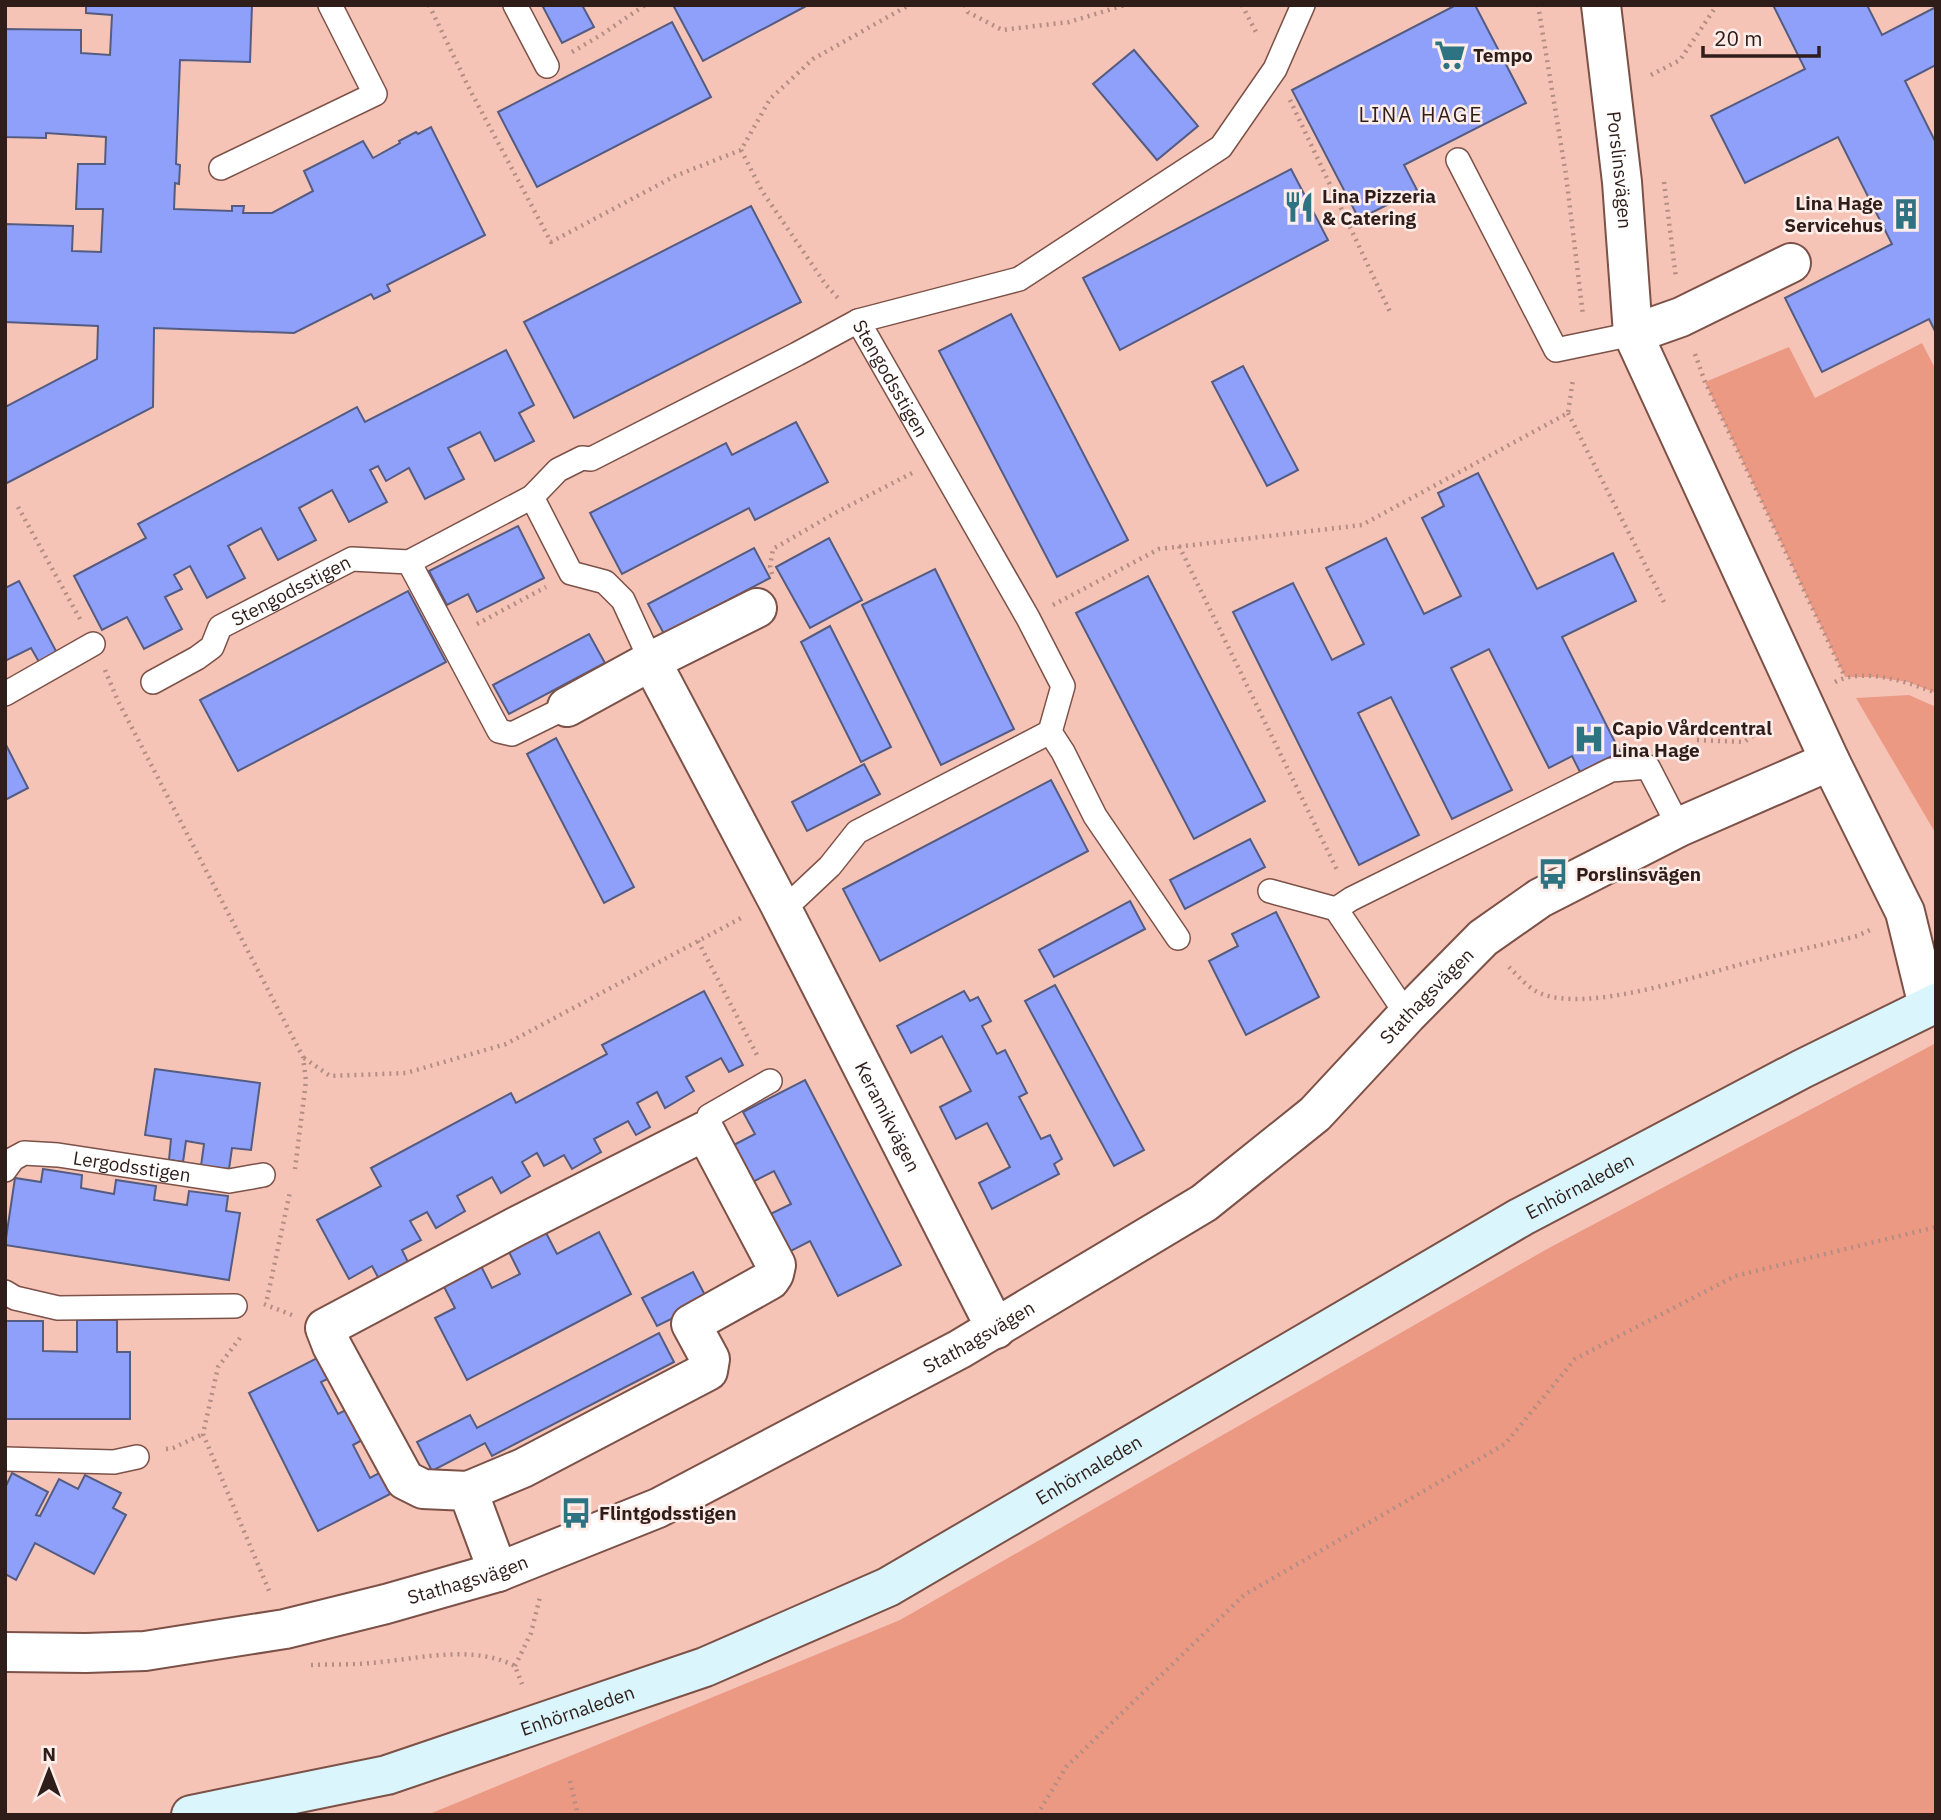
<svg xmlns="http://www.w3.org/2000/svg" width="1941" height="1820" font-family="'IBM Plex Sans',sans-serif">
  <rect width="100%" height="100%" fill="#f6c4b7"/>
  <g fill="#ec9984">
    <polygon points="1922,343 1936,370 1936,693 1908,682 1875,677 1845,677 1705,382 1789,347 1815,398"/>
    <polygon points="1909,695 1936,707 1936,834 1856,698"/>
    <polygon points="1936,1043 1936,1815 427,1815 900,1620 1547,1249"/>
  </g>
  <g fill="#8fa0fb" stroke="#555c81" stroke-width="2">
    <polygon points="86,5 252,5 250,62 180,60 176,164 180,165 179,184 175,183 174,209 232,211 232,206 244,206 243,213 272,213 313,191 304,171 363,141 373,158 400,143 399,141 416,132 418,134 431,127 485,235 387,285 390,291 374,299 371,294 294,333 154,328 153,407 5,484 5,407 97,359 98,326 5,322 5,224 73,226 72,251 101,252 103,209 76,209 78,164 105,164 106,137 46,133 46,138 5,137 5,29 81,30 81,53 110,55 112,15 86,13"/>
    <polygon points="542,5 582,5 594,27 562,43"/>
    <polygon points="673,5 808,5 703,61"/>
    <polygon points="1456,5 1475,5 1526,103 1404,165 1417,190 1359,219 1292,90"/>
    <polygon points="1773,5 1867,5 1882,35 1936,7 1936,65 1905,81 1936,143 1936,333 1929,319 1822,372 1785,298 1892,244 1838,137 1745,183 1711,116 1805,69"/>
    <polygon points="672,22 711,97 537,187 498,112"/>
    <polygon points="1134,50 1198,126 1157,160 1093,84"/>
    <polygon points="1291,169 1328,240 1120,350 1083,278"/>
    <polygon points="751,206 801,302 574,418 524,322"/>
    <polygon points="1011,314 1128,540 1057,577 939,351"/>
    <polygon points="506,350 534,405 519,413 534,441 495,461 480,432 448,448 464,479 425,499 409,468 386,481 378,466 370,470 387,502 349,522 332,490 299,508 316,540 278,560 261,528 228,546 245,578 207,598 190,566 174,575 182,589 165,597 182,629 144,649 127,617 102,630 74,576 146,538 138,524 357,407 365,422"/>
    <polygon points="1243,366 1298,470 1267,486 1212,382"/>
    <polygon points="796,422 828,482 755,520 749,508 622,574 590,513 726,443 732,455"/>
    <polygon points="1478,473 1537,589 1613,553 1636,601 1562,637 1620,752 1580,772 1572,756 1549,768 1489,649 1451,668 1512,790 1452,819 1391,697 1358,713 1419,835 1359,865 1233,612 1293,583 1332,660 1364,644 1326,568 1386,538 1424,614 1461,596 1422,518 1444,506 1438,493"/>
    <polygon points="518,526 544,578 477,612 468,594 447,605 429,571"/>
    <polygon points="829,538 862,600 810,628 776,567"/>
    <polygon points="754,548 770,578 664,634 648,604"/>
    <polygon points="935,569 1014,729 941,765 862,605"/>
    <polygon points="1148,576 1265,801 1194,839 1076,613"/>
    <polygon points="19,581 57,653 39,662 31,648 5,661 5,588"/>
    <polygon points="408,591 446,662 238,771 200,700"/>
    <polygon points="830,626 891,747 861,762 801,642"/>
    <polygon points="589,634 605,663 509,714 493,685"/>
    <polygon points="556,738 634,887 604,903 527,754"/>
    <polygon points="5,743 28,788 5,800"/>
    <polygon points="864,764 880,794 807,831 792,802"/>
    <polygon points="1051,780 1088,851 880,961 843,889"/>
    <polygon points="1250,839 1265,867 1185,909 1170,880"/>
    <polygon points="1130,901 1145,929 1054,977 1039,950"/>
    <polygon points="1276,912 1319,997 1246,1035 1209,961 1238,946 1232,934"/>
    <polygon points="1055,985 1144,1150 1114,1166 1025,1001"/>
    <polygon points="704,991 743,1065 729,1072 721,1058 686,1077 694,1091 665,1108 657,1092 637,1103 650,1127 636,1135 628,1121 594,1139 601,1152 572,1169 564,1155 544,1166 537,1153 522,1162 530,1176 501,1193 492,1177 457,1196 465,1211 436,1228 427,1212 410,1221 421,1240 402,1250 408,1262 379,1279 372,1266 349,1279 317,1220 381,1186 371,1168 511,1093 516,1103 607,1054 602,1045"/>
    <polygon points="964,991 970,1001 978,997 991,1021 982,1026 997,1054 1005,1050 1027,1093 1019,1097 1041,1139 1050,1135 1062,1159 1054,1164 1059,1174 992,1209 979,1183 1010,1167 987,1123 956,1139 940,1107 971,1091 942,1036 911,1053 897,1026"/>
    <polygon points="155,1069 260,1083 251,1150 232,1148 229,1169 201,1166 204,1144 186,1141 183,1162 169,1160 171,1139 145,1135"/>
    <polygon points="805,1080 901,1265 838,1296 810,1241 781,1256 762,1218 791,1204 774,1171 745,1186 726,1149 755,1134 743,1112"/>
    <polygon points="43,1169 82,1175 81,1188 114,1194 116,1180 156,1186 154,1200 187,1205 189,1191 228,1196 226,1211 240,1213 229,1280 5,1245 15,1178 41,1182"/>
    <polygon points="544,1229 557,1254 599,1232 631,1294 467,1380 435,1318 455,1308 441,1281 479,1262 492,1288 520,1274 507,1248"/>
    <polygon points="693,1272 708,1301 657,1326 642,1298"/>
    <polygon points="77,1320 117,1320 117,1352 130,1352 130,1419 5,1419 5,1321 43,1321 43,1351 77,1352"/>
    <polygon points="659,1333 674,1362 492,1456 485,1443 432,1471 417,1442 470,1415 477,1428"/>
    <polygon points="323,1355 334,1376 321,1382 338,1414 350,1408 366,1438 353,1445 370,1478 383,1471 394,1492 318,1531 249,1393"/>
    <polygon points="12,1473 48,1492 36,1515 40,1516 59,1479 78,1489 85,1475 121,1493 113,1508 126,1515 94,1574 35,1543 16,1580 5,1574 5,1488"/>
  </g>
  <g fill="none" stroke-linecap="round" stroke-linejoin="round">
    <defs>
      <g id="lane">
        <polyline points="515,5 547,66"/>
        <polyline points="1458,160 1556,350 1633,334"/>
        <polyline points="221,168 375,94 330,5"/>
        <path id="s1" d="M858,321L1028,618L1063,686L1050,732L1063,752L1095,816L1178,938"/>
        <polyline points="532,497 571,573 605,582 623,600 651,661"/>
        <polyline points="409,562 499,731 512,734 567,707"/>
        <path id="s2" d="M153,682L197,658L212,647L220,627L352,559L409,562L532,497L558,470L582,458L591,459L797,354L858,321L1019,279L1221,147L1275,69L1303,5"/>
        <polyline points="5,694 93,644"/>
        <polyline points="1270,891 1336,909 1407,1015"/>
        <polyline points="779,903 796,898 830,866 857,832 1050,732"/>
        <polyline points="1336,909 1351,899 1611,770 1648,767 1679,827"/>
        <polyline points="705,1131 709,1116 770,1081"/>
        <path id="s3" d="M5,1170L13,1159L24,1153L58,1155L229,1181L263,1175"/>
        <polyline points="5,1292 15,1298 58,1308 235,1306"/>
        <polyline points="5,1459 114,1462 137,1457"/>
      </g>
      <g id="street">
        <path id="s4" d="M1601,5L1622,182L1633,334L1830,761L1905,912L1928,1006"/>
        <polyline points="1633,334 1681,317 1791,263"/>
        <path id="s5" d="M757,608L651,661L779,903L996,1329"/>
        <polyline points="567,707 651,661"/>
        <polyline points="468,1491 423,1489 405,1480 332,1346 325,1328 515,1227 705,1131 776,1265 774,1274 770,1280 691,1324 710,1359 708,1371 523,1468 468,1491 498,1572"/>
        <path id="s6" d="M5,1652L86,1653L145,1651L285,1629L386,1604L498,1572L658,1508L960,1349L1204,1203L1315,1114L1407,1015L1483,938L1540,898L1679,827L1830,761"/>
      </g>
      <g id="secondary">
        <path id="s7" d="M191,1815L387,1775L705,1667L888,1587L1521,1217L1802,1069L1936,1003"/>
      </g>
    </defs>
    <use href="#lane" stroke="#7c5147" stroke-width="26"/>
    <use href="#street" stroke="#7c5147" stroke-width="42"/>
    <use href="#secondary" stroke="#7c5147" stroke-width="42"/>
    <g stroke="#b48d83" stroke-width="4.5" stroke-dasharray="2 5" stroke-linecap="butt">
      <polyline points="429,5 470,90 551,242 675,176 741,150 770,99 813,59 909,5"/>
      <polyline points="965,5 968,12 1002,30 1069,22 1125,5"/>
      <polyline points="1242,5 1256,32"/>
      <polyline points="1538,5 1566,175 1583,315"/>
      <polyline points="572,52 601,35 645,5"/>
      <polyline points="1651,75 1680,60 1717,5"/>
      <polyline points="1290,100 1391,314"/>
      <polyline points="741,150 762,191 826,285 838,298"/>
      <polyline points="1664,182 1676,278"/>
      <polyline points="1695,354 1705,382 1845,677"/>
      <polyline points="1568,413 1666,606"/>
      <polyline points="18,507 80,619"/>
      <polyline points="1179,546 1338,872"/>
      <polyline points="772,574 770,567 773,549 835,513 912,473"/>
      <polyline points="1053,605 1159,549 1362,525 1568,413 1573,379"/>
      <polyline points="477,624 546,587"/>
      <polyline points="105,670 118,701 303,1057 306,1081 295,1169"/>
      <path d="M1835,682C1863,667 1908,682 1936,693"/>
      <polyline points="1697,740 1744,742 1771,723"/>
      <polyline points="698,941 757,1055"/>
      <path d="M1509,967C1518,976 1530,990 1542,994C1589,1012 1693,977 1742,964C1780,954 1818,946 1857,936L1870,930"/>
      <polyline points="304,1058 330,1076 406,1073 506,1044 743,917"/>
      <polyline points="267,1299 290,1192"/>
      <polyline points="264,1304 292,1315"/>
      <polyline points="240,1338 218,1367 203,1434 270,1593"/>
      <polyline points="166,1449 173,1448 203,1434"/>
      <path d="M311,1665C331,1664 351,1665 371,1663C418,1659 472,1644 515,1666L522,1684"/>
      <polyline points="515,1666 531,1633 540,1597"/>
      <polyline points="570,1781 578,1815"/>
      <polyline points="1037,1815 1066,1767 1244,1595 1505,1444 1575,1359 1735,1276 1936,1227"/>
    </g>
    <use href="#lane" stroke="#fff" stroke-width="23"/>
    <use href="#street" stroke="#fff" stroke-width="38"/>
    <use href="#secondary" stroke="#daf6fc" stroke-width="38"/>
  </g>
  <defs>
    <symbol id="supermarket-bare" viewBox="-9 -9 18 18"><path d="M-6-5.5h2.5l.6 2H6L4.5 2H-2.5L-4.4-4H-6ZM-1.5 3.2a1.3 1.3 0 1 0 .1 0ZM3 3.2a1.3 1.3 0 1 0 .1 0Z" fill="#2e7382" stroke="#feeeea" stroke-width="2.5" paint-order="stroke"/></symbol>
    <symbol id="restaurant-bare" viewBox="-9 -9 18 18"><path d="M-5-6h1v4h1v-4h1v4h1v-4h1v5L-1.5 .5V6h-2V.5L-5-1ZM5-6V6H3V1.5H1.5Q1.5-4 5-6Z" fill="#2e7382" stroke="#feeeea" stroke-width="2.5" paint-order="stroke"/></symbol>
    <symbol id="building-bare" viewBox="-9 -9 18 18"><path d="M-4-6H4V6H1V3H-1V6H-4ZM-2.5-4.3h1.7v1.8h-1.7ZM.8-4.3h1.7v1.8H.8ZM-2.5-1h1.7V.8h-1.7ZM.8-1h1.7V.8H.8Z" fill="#2e7382" stroke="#feeeea" stroke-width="2.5" paint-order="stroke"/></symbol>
    <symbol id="hospital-bare" viewBox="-9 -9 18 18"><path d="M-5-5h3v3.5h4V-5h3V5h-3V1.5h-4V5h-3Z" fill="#2e7382" stroke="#feeeea" stroke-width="2.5" paint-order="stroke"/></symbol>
    <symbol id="bus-bare" viewBox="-9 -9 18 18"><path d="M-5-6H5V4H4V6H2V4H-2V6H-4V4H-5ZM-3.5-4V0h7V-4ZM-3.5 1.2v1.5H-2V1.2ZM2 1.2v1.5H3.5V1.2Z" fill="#2e7382" stroke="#feeeea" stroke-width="2.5" paint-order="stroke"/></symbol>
  </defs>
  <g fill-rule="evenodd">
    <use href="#supermarket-bare" x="1428" y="33" width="44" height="44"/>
    <use href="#restaurant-bare" x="1277" y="185" width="44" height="44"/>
    <use href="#building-bare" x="1884" y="192" width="44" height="44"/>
    <use href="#hospital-bare" x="1567" y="717" width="44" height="44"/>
    <use href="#bus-bare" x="1531" y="852" width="44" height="44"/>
    <use href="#bus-bare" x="554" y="1491" width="44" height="44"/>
  </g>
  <g text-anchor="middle" stroke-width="5" stroke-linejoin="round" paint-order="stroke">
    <g font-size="19" font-weight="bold" fill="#2f1d19" stroke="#feeeea" text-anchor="start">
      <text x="1473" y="62">Tempo</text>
      <text x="1322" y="203">Lina Pizzeria<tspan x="1322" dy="22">&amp; Catering</tspan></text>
      <text x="1883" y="210" text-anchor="end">Lina Hage<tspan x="1883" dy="22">Servicehus</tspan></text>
      <text x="1612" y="735">Capio Vårdcentral<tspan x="1612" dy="22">Lina Hage</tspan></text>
      <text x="1576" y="881">Porslinsvägen</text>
      <text x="599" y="1520">Flintgodsstigen</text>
    </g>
    <g font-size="19" fill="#2f1d19" stroke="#feeeea">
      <text dy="7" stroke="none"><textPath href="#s4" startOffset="166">Porslinsvägen</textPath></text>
      <text dy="7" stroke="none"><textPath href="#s1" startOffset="66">Stengodsstigen</textPath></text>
      <text dy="7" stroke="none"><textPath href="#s2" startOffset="170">Stengodsstigen</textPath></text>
      <text dy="7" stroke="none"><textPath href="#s6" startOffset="1605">Stathagsvägen</textPath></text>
      <text dy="7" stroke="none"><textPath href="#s5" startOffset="632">Keramikvägen</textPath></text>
      <text dy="7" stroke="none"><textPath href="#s3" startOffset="135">Lergodsstigen</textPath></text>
      <text dy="7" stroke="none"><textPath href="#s7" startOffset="1535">Enhörnaleden</textPath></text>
      <text dy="7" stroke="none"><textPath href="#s6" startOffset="1038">Stathagsvägen</textPath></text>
      <text dy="7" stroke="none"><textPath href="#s7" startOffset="968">Enhörnaleden</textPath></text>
      <text dy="7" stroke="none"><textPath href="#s6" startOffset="471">Stathagsvägen</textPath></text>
      <text dy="7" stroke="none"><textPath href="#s7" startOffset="401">Enhörnaleden</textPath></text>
    </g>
    <g font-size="21" letter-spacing="2" fill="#2f1d19" stroke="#feeeea">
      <text x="1421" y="122">LINA HAGE</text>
    </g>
  </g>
  <rect width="1941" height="1820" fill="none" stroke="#2f1d19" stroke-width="14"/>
  <g transform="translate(49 1771)" stroke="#feeeea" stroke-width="5" paint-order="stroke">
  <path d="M0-5L12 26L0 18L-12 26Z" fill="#2f1d19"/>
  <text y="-10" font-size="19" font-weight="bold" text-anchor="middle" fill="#2f1d19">N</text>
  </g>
  <path d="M1703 46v10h116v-10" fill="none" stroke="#2f1d19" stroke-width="3.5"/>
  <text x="1714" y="46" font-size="21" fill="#2f1d19" stroke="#feeeea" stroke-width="5" paint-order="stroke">20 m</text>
</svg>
